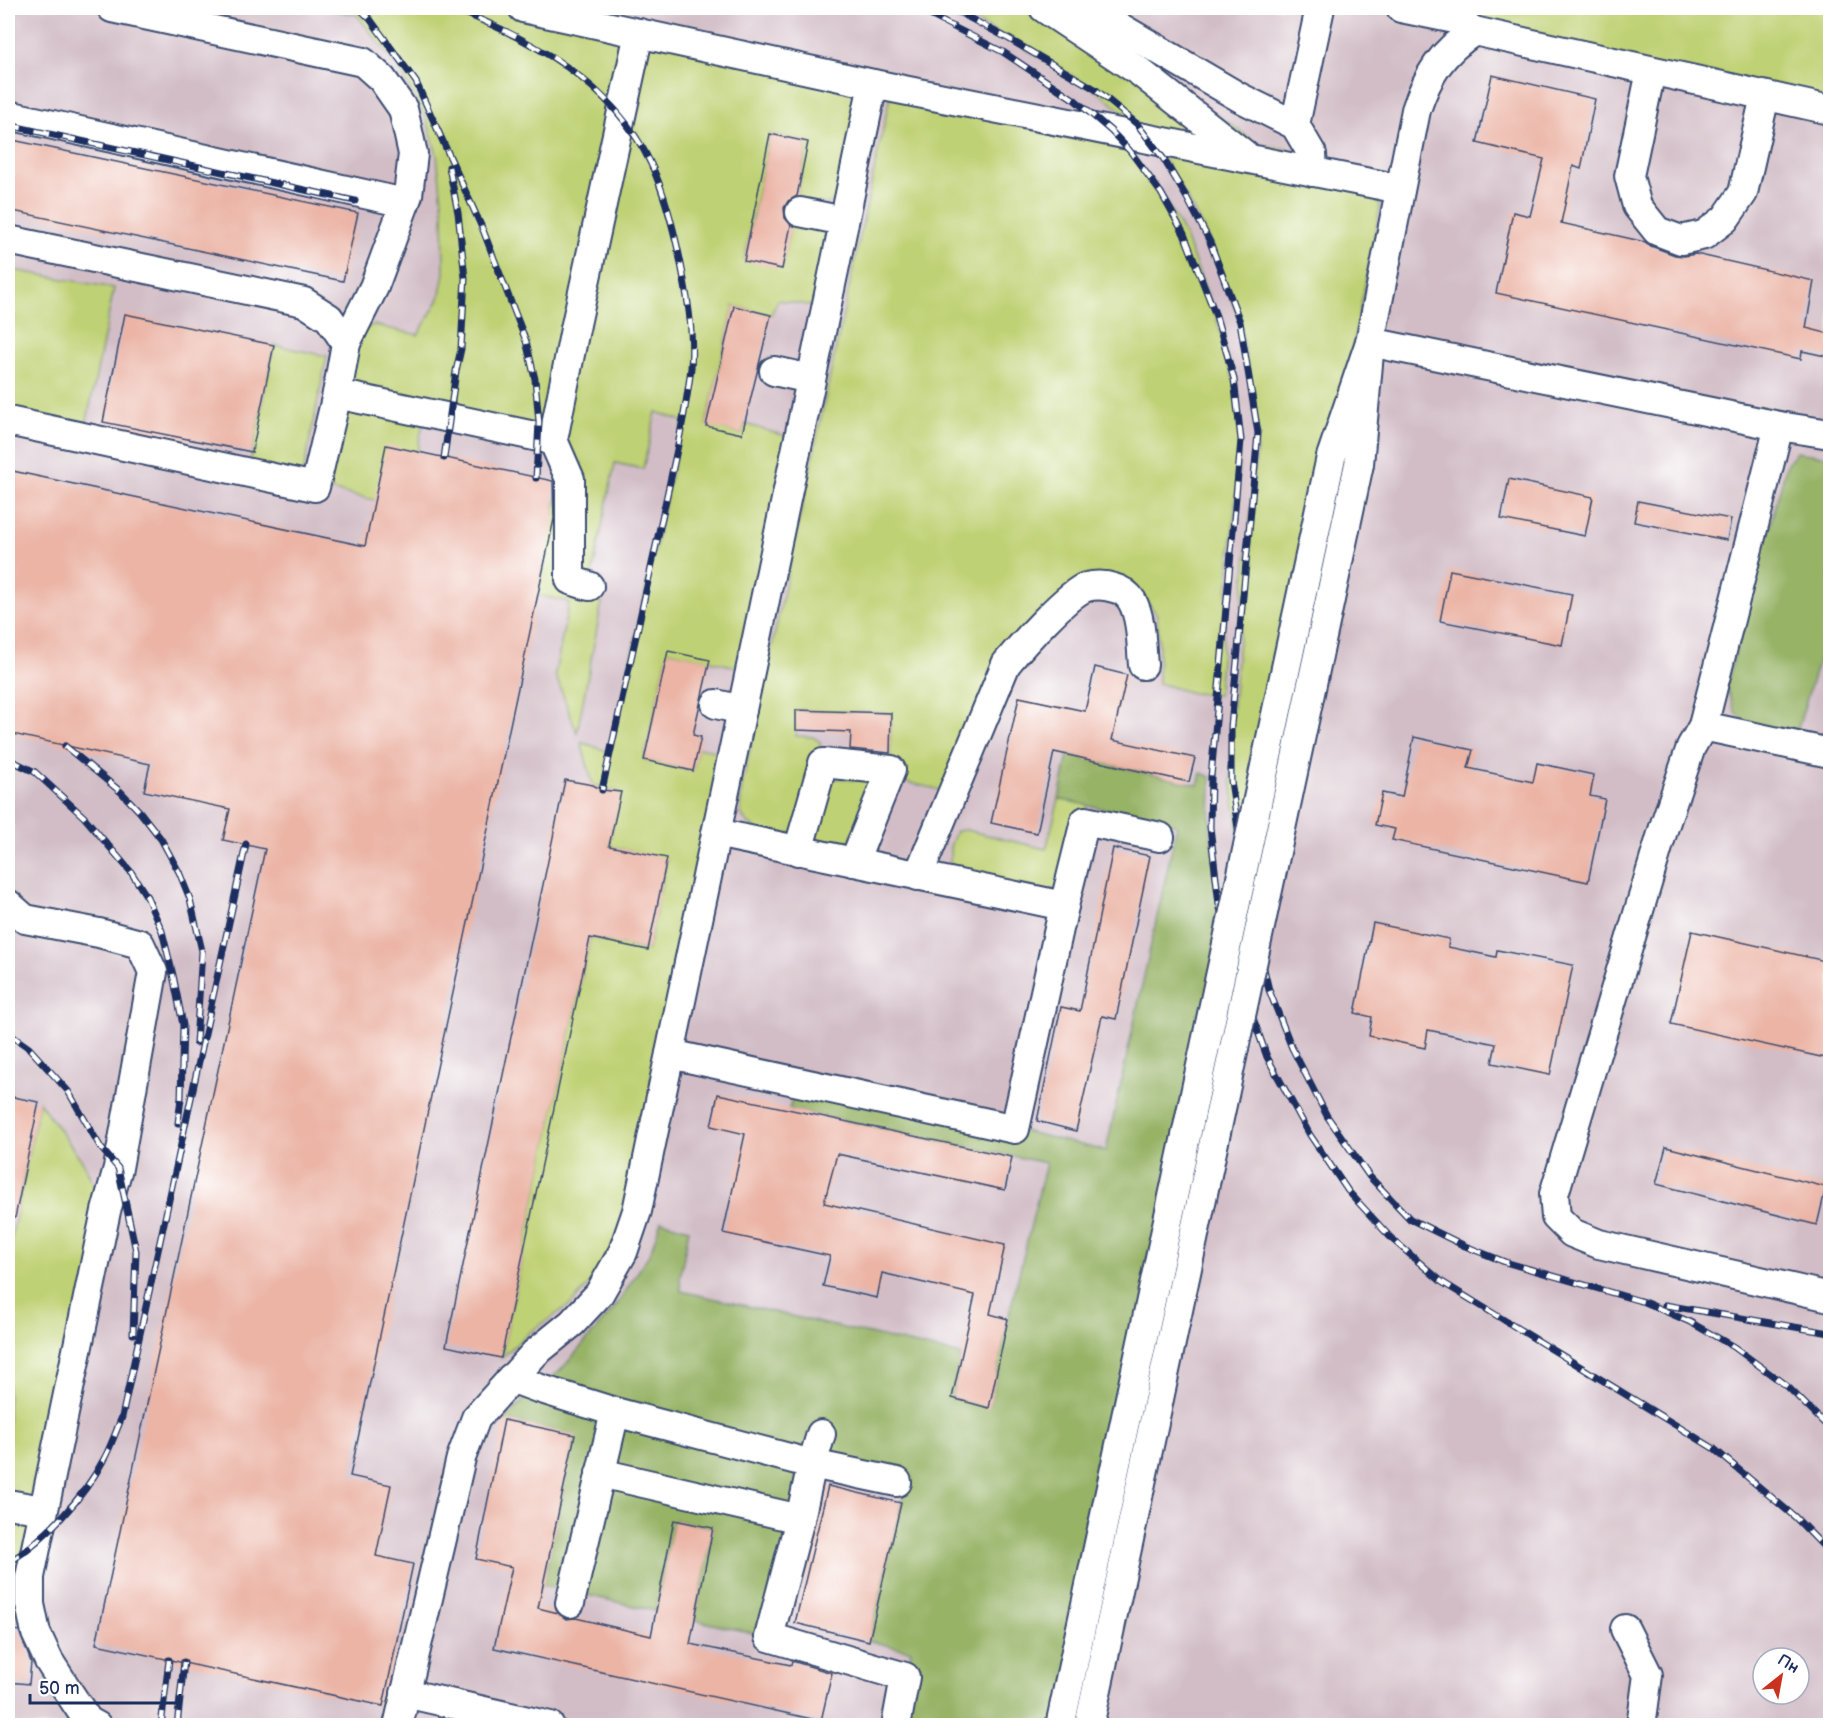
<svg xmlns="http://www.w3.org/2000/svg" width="1838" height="1733" font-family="'Balsamiq Sans',sans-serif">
  <rect width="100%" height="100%" fill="#fff"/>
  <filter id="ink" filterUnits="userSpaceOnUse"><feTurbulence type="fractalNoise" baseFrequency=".0167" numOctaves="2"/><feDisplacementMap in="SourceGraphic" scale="12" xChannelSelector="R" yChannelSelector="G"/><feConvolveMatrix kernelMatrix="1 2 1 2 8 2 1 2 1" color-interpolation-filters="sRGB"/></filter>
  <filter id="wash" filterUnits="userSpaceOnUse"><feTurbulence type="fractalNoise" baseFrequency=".008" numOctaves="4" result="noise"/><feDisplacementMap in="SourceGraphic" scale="24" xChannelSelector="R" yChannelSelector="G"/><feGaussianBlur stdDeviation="1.35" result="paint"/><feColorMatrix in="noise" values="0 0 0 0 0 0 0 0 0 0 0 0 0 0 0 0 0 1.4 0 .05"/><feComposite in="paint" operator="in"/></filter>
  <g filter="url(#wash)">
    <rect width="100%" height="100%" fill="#f2e9d2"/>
    <path fill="#d2bdc6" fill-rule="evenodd" d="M8,8H1830V1725L8,1726ZM1763,1658H1799V1694H1763Z"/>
    <g fill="#bfd174" stroke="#6d8069" stroke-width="1.5">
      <polygon points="324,8 523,8 873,84 850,195 827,204 796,201 808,142 770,134 744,260 782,268 792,218 815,223 841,237 826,308 778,300 771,315 734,306 706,425 742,434 745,424 799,440 750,670 668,651 644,760 693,771 698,748 733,754 637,1211 589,1285 571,1304 527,1334 501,1358 590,938 648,950 667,859 609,846 620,792 593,785 581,742 610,752 683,421 656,412 643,469 615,463 587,599 602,602 577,733 555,674 569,602 537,595 568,444 425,413 417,452 375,500 315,487 362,329 374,325 418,335 439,299 444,273 443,211 437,155 426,117 399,69 357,15"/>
      <polygon points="951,8 1068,8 1258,144 1312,154 1378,198 1380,208 1331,457 1244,865 1231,781 1231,726 1258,433 1240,322 1210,242 1187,198 1163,158 1137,124 1095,89 1009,39"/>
      <polygon points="1401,8 1830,8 1830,110"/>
      <path d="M892,87L1111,131L1130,151L1161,193L1184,234L1216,316L1235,385L1241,440L1218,695L1192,693L1158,683L1159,643L1157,615L1138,589L1064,592L945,791L887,778L890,759L891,713L797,710L796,736L813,737L820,742V749L796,830C793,832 787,835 783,836C770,837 747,827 742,815C739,806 741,795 742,786Z"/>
      <polygon points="8,269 114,288 85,430 8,412"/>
      <polygon points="274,345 327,356 303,474 250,463"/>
      <polygon points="832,778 869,781 871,790 847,847 827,845 815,837"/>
      <polygon points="1059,799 1088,805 1085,821 1057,889 1045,892 959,872 950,862 950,847 956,831 966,830 1046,849"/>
      <polygon points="39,1102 83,1162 106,1211 30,1604 8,1601 8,1255"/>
    </g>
    <g fill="#97b366" stroke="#597162" stroke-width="1.5">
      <polygon points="1796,452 1830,457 1830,634 1824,642 1795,738 1750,726 1735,712 1726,687 1787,463"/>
      <polygon points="1068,755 1198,785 1201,773 1211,777 1210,827 1219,904 1228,938 1060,1725 896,1725 911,1651 869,1641 905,1488 812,1465 769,1637 695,1620 713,1528 674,1520 656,1611 543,1585 575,1435 504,1420 529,1395 561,1370 616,1306 650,1253 661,1221 689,1229 680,1277 681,1291 961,1355 952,1398 989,1407 1008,1319 1046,1163 789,1109 797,1082 1015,1129 1106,1151 1177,825 1059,799"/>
    </g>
    <g id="blocks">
      <g fill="#ebb4a5">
        <polygon points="1492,75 1595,99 1581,169 1573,166 1561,223 1645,242 1651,246 1675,255 1684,256 1696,254 1814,281 1806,328 1830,334 1830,357 1802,351 1801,359 1496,293 1513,212 1530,216 1544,159 1477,143"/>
        <polygon points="770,134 808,142 797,196 788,201 784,208 785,218 791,225 782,269 744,261"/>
        <polygon points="8,139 358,213 343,281 8,210"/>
        <polygon points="734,306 771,315 742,434 706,426"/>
        <polygon points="125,314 274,345 252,452 103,422"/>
        <polygon points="386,445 553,481 554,519 350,1476 391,1485 376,1556 413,1564 383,1706 96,1644 265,849 223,840 230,809 144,791 150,764 8,733 8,470 365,546"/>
        <polygon points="1509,479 1593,497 1585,536 1501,519"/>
        <polygon points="1638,501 1731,519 1727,540 1634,522"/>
        <polygon points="1450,570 1572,594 1562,645 1440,621"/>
        <polygon points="668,651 710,660 693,735 701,737 693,771 644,760"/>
        <polygon points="1095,667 1127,675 1112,740 1195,758 1189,782 1054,752 1037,833 991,823 1019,697 1085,711"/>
        <polygon points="796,710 891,713 890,753 850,749 851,732 796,730"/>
        <polygon points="1414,737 1473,750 1468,768 1533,782 1537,763 1594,775 1590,796 1605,799 1588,882 1392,840 1395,829 1375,825 1382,793 1402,797"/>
        <polygon points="565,780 593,785 602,790 621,792 609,846 667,858 648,950 590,938 501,1358 446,1346"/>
        <polygon points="1113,848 1150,856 1116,1019 1102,1016 1076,1131 1037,1121 1061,1007 1080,1011"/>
        <polygon points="1373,923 1449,939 1448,947 1496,957 1497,950 1573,965 1550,1075 1492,1063 1496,1044 1428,1030 1425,1048 1369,1036 1372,1017 1355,1013"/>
        <polygon points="1692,931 1830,962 1830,1059 1671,1024"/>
        <polygon points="718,1094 1012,1157 1005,1190 837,1154 824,1203 1005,1245 990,1314 1008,1319 989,1408 952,1398 975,1295 882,1273 877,1298 823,1286 830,1256 723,1233 745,1134 711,1126"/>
        <polygon points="8,1096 39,1102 15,1218 8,1217"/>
        <polygon points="1666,1147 1826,1187 1817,1225 1656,1184"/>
        <polygon points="504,1420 575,1435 538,1608 558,1613 566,1619 576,1618 651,1636 674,1520 713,1528 690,1644 791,1665 792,1661 832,1673 821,1721 494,1648 512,1567 476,1559"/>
        <polygon points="828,1486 901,1503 869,1641 795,1623"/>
        <polygon points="8,1628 19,1631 31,1662 29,1684 8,1682"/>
      </g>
    </g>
  </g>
  <g filter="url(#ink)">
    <use href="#blocks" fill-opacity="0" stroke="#3b4b6f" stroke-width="1.5"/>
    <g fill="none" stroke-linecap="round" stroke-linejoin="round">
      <defs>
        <g id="minor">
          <polyline points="112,8 363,62 382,79 403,109 413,154 408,195 405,203 374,287 346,343"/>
          <polyline points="523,8 873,84 1400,189"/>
          <polyline points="1044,8 1140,72 1245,155"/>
          <polyline points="1087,8 1239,97 1295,125 1312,154 1313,172"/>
          <polyline points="1401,8 1455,19 1474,31"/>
          <polyline points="1651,71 1629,176 1637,206 1657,231 1681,240 1704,235 1725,219 1743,193 1765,96"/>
          <polyline points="8,115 405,203"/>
          <polyline points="1295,125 1320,8"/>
          <polyline points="800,212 844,221"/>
          <polyline points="8,240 304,302 329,318 346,343 337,394"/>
          <polyline points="774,371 811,379"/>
          <polyline points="8,421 315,487 337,394 553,440"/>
          <polyline points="1779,426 1703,726 1691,747 1664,827 1554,1194 1556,1217 1572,1233 1599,1244 1830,1297"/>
          <polyline points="1331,457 1370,342 1779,426 1830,434"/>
          <path d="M1359,464L1370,342L1416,110C1428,74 1442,52 1474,31L1830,110"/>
          <polyline points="589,586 570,580 570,479 553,440 575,329 639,33"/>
          <polyline points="716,704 742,710"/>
          <polyline points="1703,726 1830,753"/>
          <polyline points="716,833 1064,906"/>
          <polyline points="798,851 823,763 891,770 854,862"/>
          <path d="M918,876L1006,664C1020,647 1067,594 1086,587C1095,585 1105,585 1114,588C1122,590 1127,593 1132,601C1142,619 1141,645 1143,665"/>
          <polyline points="8,904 25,919 99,933 140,944 153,972 118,1168 106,1211 30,1577 30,1604 36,1633 49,1661 70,1694 88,1721 97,1726"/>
          <polyline points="670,1054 1015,1129 1064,906 1085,821 1160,837"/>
          <polyline points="511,1378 538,1388 615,1412 812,1464 897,1482"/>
          <polyline points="821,1434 812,1464 800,1519 769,1637 905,1677 896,1726"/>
          <polyline points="600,1473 800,1519"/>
          <polyline points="8,1504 43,1510"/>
          <polyline points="570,1603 615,1412"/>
          <polyline points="1625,1629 1648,1675 1641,1726"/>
          <polyline points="405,1693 550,1726"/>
          <polyline points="398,1726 461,1458 476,1418 535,1353 572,1323 599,1294 623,1252 637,1211 873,84"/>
        </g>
      </defs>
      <use href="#minor" stroke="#3b4b6f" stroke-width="32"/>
      <use href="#minor" stroke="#fff" stroke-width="28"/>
      <defs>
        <g id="rail">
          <polyline points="359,8 370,19 416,82 483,230 517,318 526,341 535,379 539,422 536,478"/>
          <path d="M452,8C532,39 613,83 651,164C665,194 673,227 680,259C687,294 694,332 691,368C684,426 669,484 657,541C639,624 620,707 602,790"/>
          <polyline points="916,8 1003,52 1075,100 1111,131 1130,151 1161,193 1184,234 1216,316 1234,379 1241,440 1211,777 1210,827 1219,904 1237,973 1267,1057 1310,1135 1348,1191 1391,1238 1442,1282 1713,1448 1795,1517 1830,1553"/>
          <polyline points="951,8 1009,39 1095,89 1137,124 1163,158 1187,198 1210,242 1240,322 1258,433 1231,726 1231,781 1250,910 1269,990 1292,1048 1327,1116 1369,1176 1410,1219 1465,1246 1505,1262 1644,1302 1690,1322 1734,1347 1788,1387 1830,1429"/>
          <polyline points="8,125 355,201"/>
          <polyline points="444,458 456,371 461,349 465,278 458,213 449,167"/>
          <polyline points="65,746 121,792 140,812 161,839 179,872 190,899 202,951 196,1043"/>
          <polyline points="8,759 35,772 84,817 131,872 147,897 162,931 173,975 183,1025 181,1098 178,1123"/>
          <polyline points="8,1033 29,1048 68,1091 101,1148 118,1168 136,1251 133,1334"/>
          <polyline points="1665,1305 1830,1333"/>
          <path d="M8,1563C45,1539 83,1499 104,1459C111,1446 116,1431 122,1417L246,844"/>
          <polyline points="161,1726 169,1660"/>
          <polyline points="177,1726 184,1662"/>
        </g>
      </defs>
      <use href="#rail" stroke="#1b2f5e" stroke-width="7"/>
      <use href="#rail" stroke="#fff" stroke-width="4.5" stroke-dasharray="14" stroke-linecap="butt"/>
      <defs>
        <g id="minor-bridge">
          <polyline points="1060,1726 1331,457"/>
          <polyline points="1089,1726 1359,464"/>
        </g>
      </defs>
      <use href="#minor-bridge" stroke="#3b4b6f" stroke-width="32" stroke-linecap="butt"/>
      <use href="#minor-bridge" stroke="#fff" stroke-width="28"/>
    </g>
  </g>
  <rect width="1838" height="1733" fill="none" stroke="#fff" stroke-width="30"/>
  <g transform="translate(1781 1676) rotate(31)"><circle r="28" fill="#ffffff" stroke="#a4acbf" stroke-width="1.5"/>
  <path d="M0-4.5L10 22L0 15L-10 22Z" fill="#c8321e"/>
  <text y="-9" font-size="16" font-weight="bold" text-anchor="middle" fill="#1b2f5e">Пн</text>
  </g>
  <path d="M30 1694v9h150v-9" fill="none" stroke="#1b2f5e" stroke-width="3"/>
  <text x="39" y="1694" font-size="18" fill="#1b2f5e" stroke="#ffffff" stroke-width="4.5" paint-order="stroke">50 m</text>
</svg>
